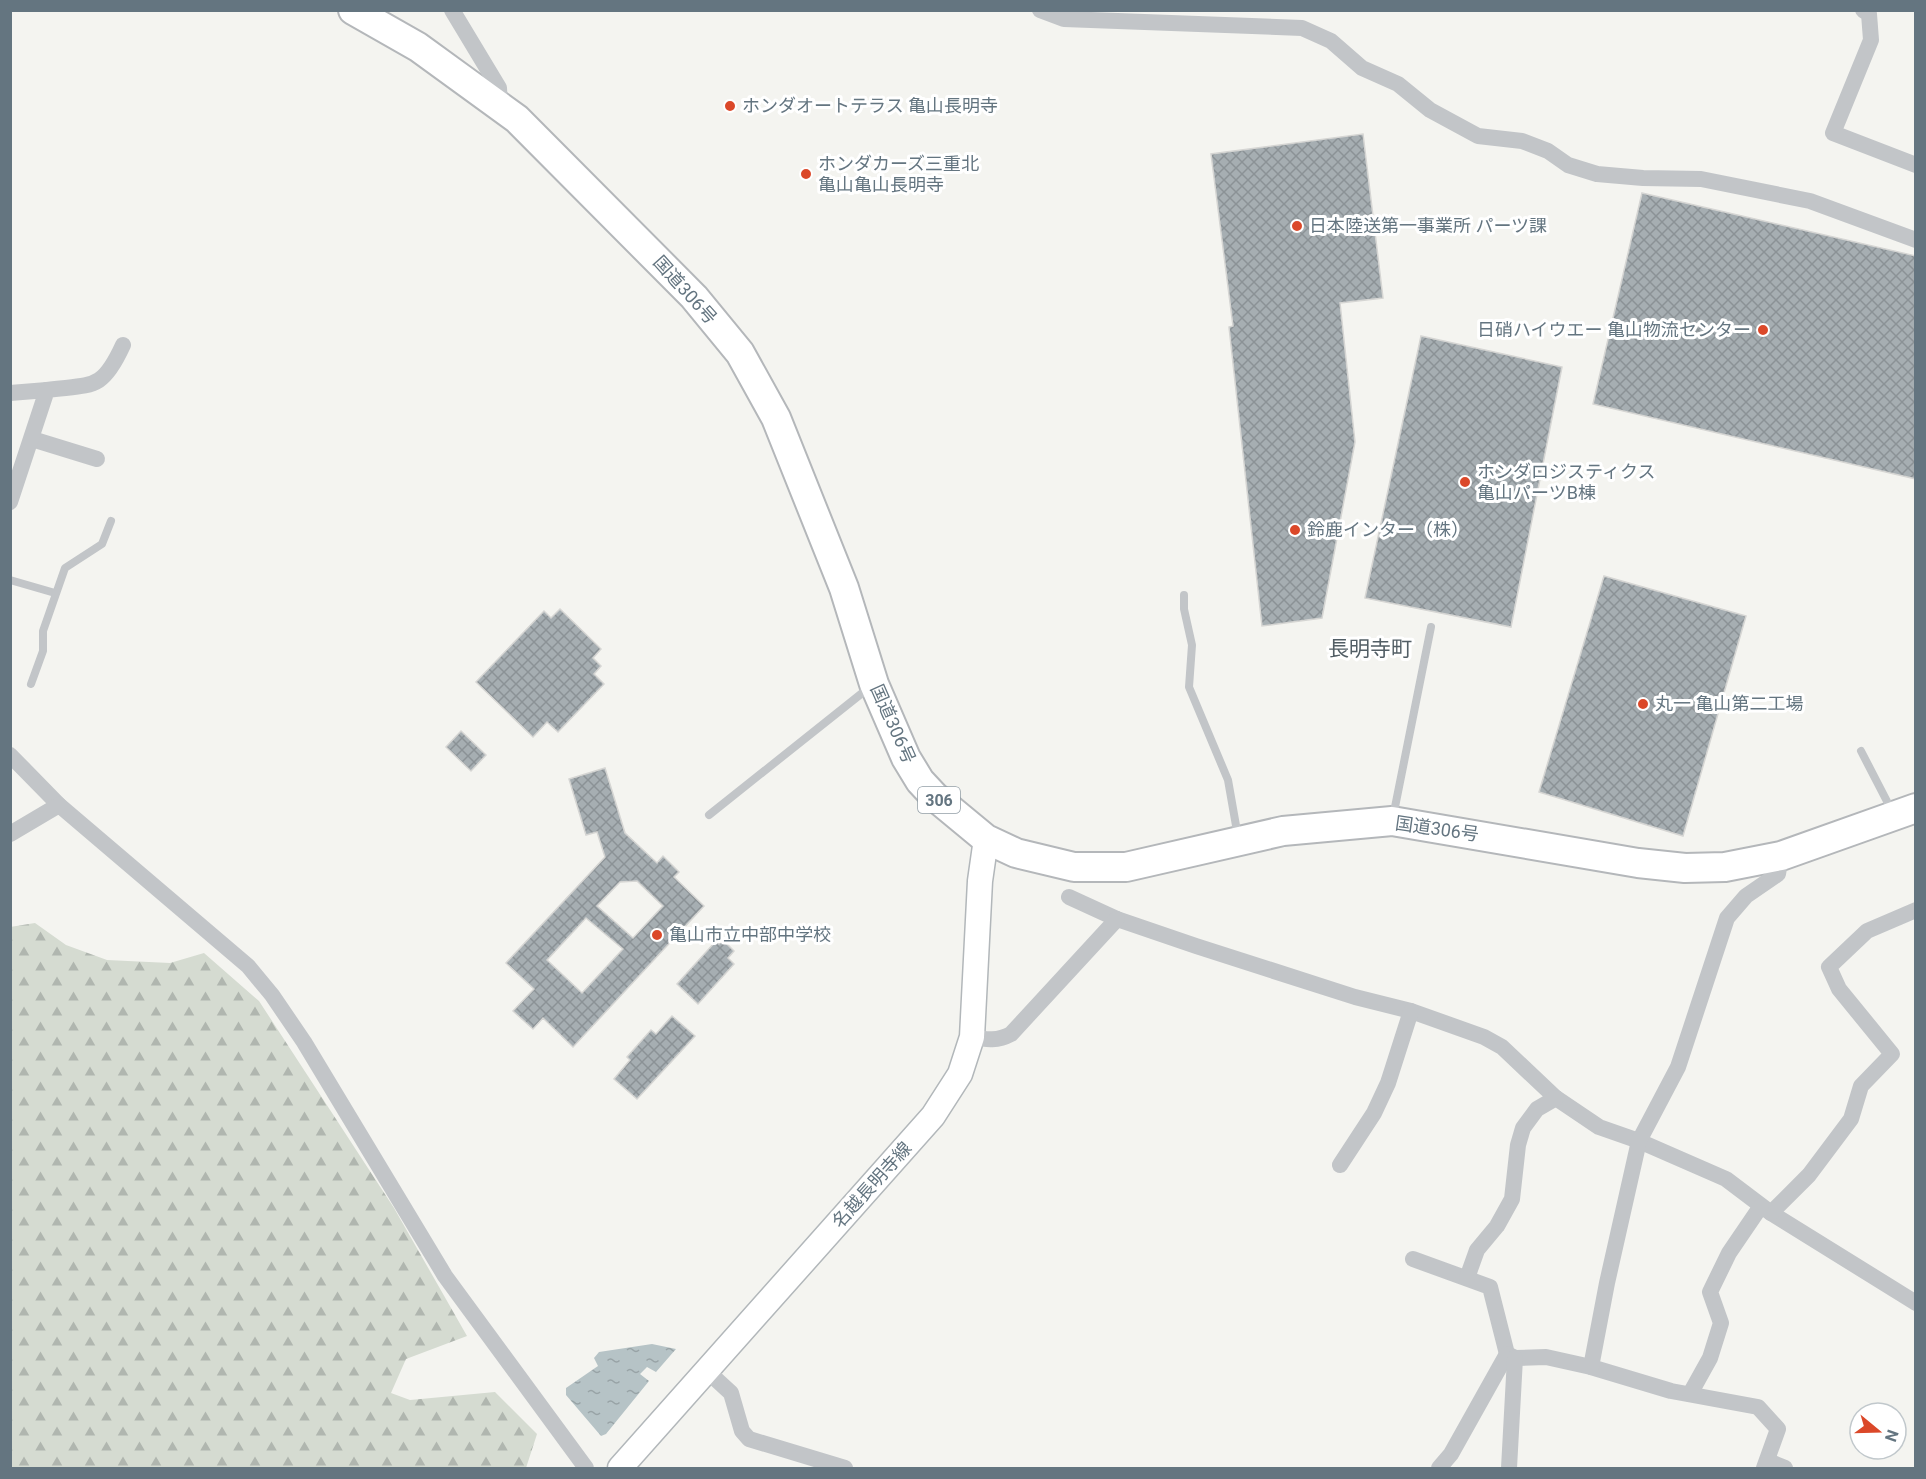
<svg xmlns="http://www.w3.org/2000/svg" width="1926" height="1479" font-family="Roboto,'Noto Sans JP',sans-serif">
  <defs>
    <pattern id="forest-firs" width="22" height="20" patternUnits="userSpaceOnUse" patternTransform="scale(1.5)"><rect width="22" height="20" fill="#d5dbd1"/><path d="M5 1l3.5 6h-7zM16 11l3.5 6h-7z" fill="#b0b6af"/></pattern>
    <pattern id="water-ripples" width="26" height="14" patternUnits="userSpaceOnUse" patternTransform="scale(1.5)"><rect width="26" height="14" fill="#b6c3c6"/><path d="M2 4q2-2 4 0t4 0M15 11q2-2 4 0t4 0" fill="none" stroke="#98a3a6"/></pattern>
    <pattern id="building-cross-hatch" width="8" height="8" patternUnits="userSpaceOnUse" patternTransform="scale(1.5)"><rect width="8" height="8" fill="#a6aeb2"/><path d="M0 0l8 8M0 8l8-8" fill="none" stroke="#8b9296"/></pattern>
  </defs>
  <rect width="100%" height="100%" fill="#f4f4f0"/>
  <polygon fill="url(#forest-firs)" points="35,923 66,945 107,960 170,963 204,953 259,1001 394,1208 467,1336 406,1359 391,1393 410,1400 495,1392 537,1434 526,1468 11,1468 10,927"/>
  <polygon fill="url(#water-ripples)" points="652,1344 676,1349 656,1372 647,1367 640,1374 649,1381 606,1434 601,1436 566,1395 566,1388 598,1366 594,1358 599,1352"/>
  <g fill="url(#building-cross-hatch)" stroke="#d5d5d3" stroke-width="1.5" fill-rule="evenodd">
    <polygon points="1363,134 1383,298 1340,303 1355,442 1322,618 1262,626 1229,327 1233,326 1211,154"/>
    <polygon points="1642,193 1916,256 1916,479 1593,404"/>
    <polygon points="1421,336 1562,367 1511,627 1365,598"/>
    <polygon points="1604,576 1746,616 1683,836 1539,792"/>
    <polygon points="560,609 601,649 593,658 601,666 594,674 604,684 558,732 547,722 533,737 476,682 544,611 551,618"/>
    <polygon points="461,731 486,755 471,771 446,747"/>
    <path d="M605,768L625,833L657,863L663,856L679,872L674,877L704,906L573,1047L543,1018L533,1029L513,1011L534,989L506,963L605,857L597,832L586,835L569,779ZM637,881L663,906L633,938L597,906L620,882ZM586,918L623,949L582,993L547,960Z"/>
    <polygon points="723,940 734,951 728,958 734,964 698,1004 677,984 716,941 719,944"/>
    <polygon points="672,1016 695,1036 637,1099 614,1079 630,1060 627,1057 651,1030 656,1034"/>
  </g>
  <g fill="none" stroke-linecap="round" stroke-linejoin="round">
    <defs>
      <polyline id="secondary" points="620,1468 933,1116 960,1074 972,1037 980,881 986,839"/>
      <polyline id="trunk" points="353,10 418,47 517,119 694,297 740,353 776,418 844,588 874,684 906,758 920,781 934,796 986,839 1016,853 1074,867 1126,867 1283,831 1392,821 1638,863 1685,868 1725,867 1781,856 1916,808"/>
    </defs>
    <use href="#secondary" stroke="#b2b7ba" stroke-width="27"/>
    <use href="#trunk" stroke="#b4b7ba" stroke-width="32"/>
    <g stroke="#c2c5c8" stroke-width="8">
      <polyline points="10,580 55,593"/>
      <polyline points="1184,595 1184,609 1192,645 1189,687 1228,780 1238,837"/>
      <polyline points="31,684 43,651 43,631 65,568 102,544 111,521"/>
      <polyline points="1861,751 1892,811"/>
      <polyline points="709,815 871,686"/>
      <polyline points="1393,817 1431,627"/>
    </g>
    <g stroke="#c2c5c8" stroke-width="16">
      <polyline points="452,10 499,88 500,105"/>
      <polyline points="1040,10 1064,19 1302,28 1331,41 1362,68 1398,84 1430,110 1478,136 1522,141 1548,151 1568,165 1597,174 1643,178 1701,179 1810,201 1916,240"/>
      <polyline points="1863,10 1869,14 1871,40 1833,133 1916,165"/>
      <polyline points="10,393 47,390"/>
      <polyline points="32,439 97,459"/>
      <path d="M10,502L47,390C93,384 102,391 123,345"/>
      <polyline points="10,755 59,805"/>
      <polyline points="10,834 59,805 248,966 272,995 304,1042 445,1276 586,1468"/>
      <polyline points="1069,897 1117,919 1196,946 1355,997 1411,1011 1484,1037 1502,1047 1556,1098 1599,1127 1639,1141 1726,1179 1771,1213 1916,1303"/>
      <path d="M972,1037C987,1040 998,1041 1011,1034L1117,919"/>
      <polyline points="1340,1165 1374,1113 1388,1083 1411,1011"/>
      <polyline points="1771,1213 1809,1175 1851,1119 1861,1086 1892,1054 1839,989 1829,967 1867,931 1916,910"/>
      <polyline points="1413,1259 1490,1287 1507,1354"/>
      <polyline points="1467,1278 1477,1250 1497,1226 1512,1199 1518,1145 1523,1128 1537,1109 1556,1098"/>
      <polyline points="1591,1367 1671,1391 1758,1407 1778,1429 1764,1468"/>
      <polyline points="706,1370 731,1393 742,1431 749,1439 845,1468"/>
      <polyline points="1690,1394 1710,1358 1721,1323 1710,1292 1729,1253 1761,1206"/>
      <polyline points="1768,1461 1785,1468"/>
      <polyline points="1439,1468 1451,1454 1507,1354 1515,1358 1546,1357 1591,1367 1607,1283 1639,1141 1678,1067 1727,918 1746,896 1778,874 1781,856"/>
      <polyline points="1509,1468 1515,1358"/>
    </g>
    <use href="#secondary" stroke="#fff" stroke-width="24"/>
    <use href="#trunk" stroke="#fff" stroke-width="28"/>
  </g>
  <g fill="#db4829" stroke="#fff" stroke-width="2">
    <circle cx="730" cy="106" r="6"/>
    <circle cx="806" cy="174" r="6"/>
    <circle cx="1297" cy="226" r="6"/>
    <circle cx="1763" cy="330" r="6"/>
    <circle cx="1465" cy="482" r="6"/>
    <circle cx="1295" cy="530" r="6"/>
    <circle cx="1643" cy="704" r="6"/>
    <circle cx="657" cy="935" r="6"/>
  </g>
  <g text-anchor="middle" stroke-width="6" stroke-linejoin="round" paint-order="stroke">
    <rect fill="#fff" stroke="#929ea6" stroke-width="1.5" x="918" y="787" width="42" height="26" rx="4.5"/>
    <g font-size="16" font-weight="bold" fill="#647580">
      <text x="939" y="806">306</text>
    </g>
    <g font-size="18" fill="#647580" stroke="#fff" text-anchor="start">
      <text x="742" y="112">ホンダオートテラス 亀山長明寺</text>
      <text x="818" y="170">ホンダカーズ三重北<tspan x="818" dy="21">亀山亀山長明寺</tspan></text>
      <text x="1309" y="232">日本陸送第一事業所 パーツ課</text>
      <text x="1751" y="336" text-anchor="end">日硝ハイウエー 亀山物流センター</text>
      <text x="1477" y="478">ホンダロジスティクス<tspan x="1477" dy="21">亀山パーツB棟</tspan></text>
      <text x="1307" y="536">鈴鹿インター（株）</text>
      <text x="1655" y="710">丸一 亀山第二工場</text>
      <text x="669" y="941">亀山市立中部中学校</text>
    </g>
    <g font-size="18" fill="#647580" stroke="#fff">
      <text transform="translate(685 290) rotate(48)" y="6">国道306号</text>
      <text transform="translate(893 724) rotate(66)" y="6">国道306号</text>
      <text transform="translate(1437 829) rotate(8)" y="6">国道306号</text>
      <text transform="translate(872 1185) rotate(-48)" y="6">名越長明寺線</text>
    </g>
    <g font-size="21" fill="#525e65" stroke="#fff">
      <text x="1370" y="656">長明寺町</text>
    </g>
  </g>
  <rect width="1926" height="1479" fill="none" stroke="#647580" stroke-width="24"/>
  <g transform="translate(1878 1431) rotate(109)"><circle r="28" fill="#ffffff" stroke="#c1c8cc" stroke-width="1.5"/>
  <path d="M0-4.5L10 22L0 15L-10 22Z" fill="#db4829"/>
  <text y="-9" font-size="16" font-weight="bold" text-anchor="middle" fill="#647580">N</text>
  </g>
</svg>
